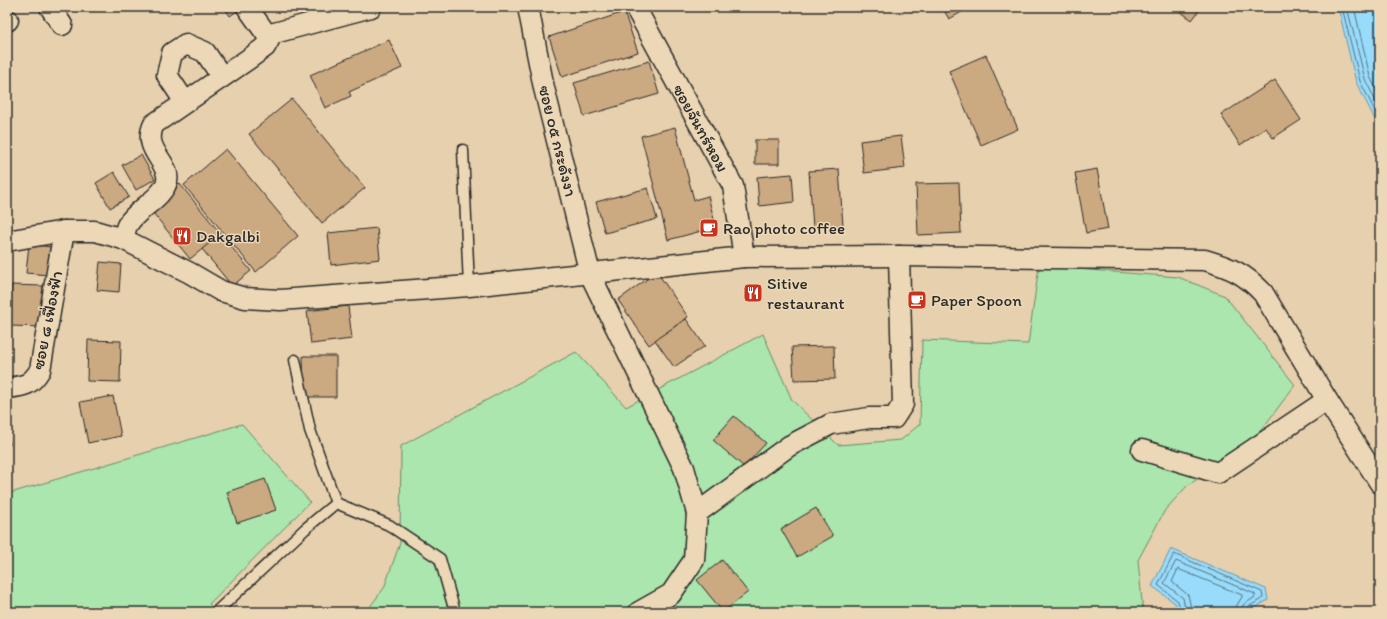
<svg xmlns="http://www.w3.org/2000/svg" width="1387" height="619" font-family="Itim,'Playpen Sans Thai',sans-serif">
  <rect width="100%" height="100%" fill="#e7d0ad"/>
  <filter id="ink" filterUnits="userSpaceOnUse"><feTurbulence type="fractalNoise" baseFrequency=".025" numOctaves="2"/><feDisplacementMap in="SourceGraphic" scale="8" xChannelSelector="R" yChannelSelector="G"/><feConvolveMatrix kernelMatrix="1 2 1 2 8 2 1 2 1" color-interpolation-filters="sRGB"/></filter>
  <g filter="url(#ink)">
    <g fill="#aae6ad" stroke="#6a886c">
      <polygon points="1039,266 1178,277 1225,296 1295,385 1262,429 1227,461 1188,485 1165,510 1138,560 1143,612 366,612 384,588 400,543 401,446 576,352 626,407 763,334 792,400 838,445 901,440 920,424 922,340 1028,344"/>
      <polygon points="242,424 310,502 209,604 218,612 7,612 7,494"/>
    </g>
    <g fill="#98dbfa" stroke="#6c95a7">
      <polygon points="1338,7 1380,7 1380,129 1356,82"/>
      <polygon points="1171,549 1266,589 1268,600 1248,612 1177,612 1175,603 1152,586"/>
    </g>
    <g fill="none" stroke-linecap="round" stroke-linejoin="round">
      <g stroke="#57717e" stroke-width="1">
        <polyline points="1342,7 1360,81 1380,121"/>
        <polyline points="1347,7 1365,79 1380,110"/>
        <polyline points="1354,7 1370,77 1380,96"/>
        <polyline points="1181,612 1178,601 1158,585 1174,554 1262,592 1263,598 1248,607 1247,612"/>
        <polyline points="1186,612 1183,598 1164,583 1176,561 1255,594 1255,597 1243,605 1242,612"/>
        <polyline points="1192,612 1188,595 1172,582 1178,569 1242,595 1242,597 1237,605 1236,612"/>
      </g>
    </g>
    <g fill="#cba981" stroke="#2b2b2b">
      <polygon points="224,7 243,7 230,16"/>
      <polygon points="942,7 971,7 949,19"/>
      <polygon points="1174,7 1202,7 1192,20"/>
      <polygon points="624,12 638,52 562,77 549,37"/>
      <polygon points="389,40 402,68 349,92 351,96 325,108 310,75"/>
      <polygon points="986,55 1018,129 981,145 949,71"/>
      <polygon points="7,57 13,87 7,88"/>
      <polygon points="649,61 659,94 584,116 574,83"/>
      <polygon points="1275,80 1301,120 1273,138 1266,128 1240,145 1221,115"/>
      <polygon points="292,99 365,188 322,223 249,134"/>
      <polygon points="675,127 694,200 708,196 716,227 668,240 641,136"/>
      <polygon points="901,136 905,168 864,173 860,141"/>
      <rect x="755" y="140" width="24" height="24"/>
      <polygon points="226,149 298,236 256,272 184,185"/>
      <polygon points="141,155 155,179 136,190 122,165"/>
      <polygon points="839,169 843,226 813,228 809,171"/>
      <polygon points="1097,169 1108,229 1086,233 1075,173"/>
      <polygon points="114,172 129,197 110,208 96,183"/>
      <polygon points="792,174 794,202 759,206 757,177"/>
      <polygon points="179,183 221,234 190,259 149,208"/>
      <polygon points="959,183 961,233 918,235 916,184"/>
      <polygon points="648,188 657,219 605,233 596,202"/>
      <polygon points="377,228 380,259 331,265 328,233"/>
      <polygon points="221,234 251,271 232,286 202,249"/>
      <polygon points="29,244 51,247 48,275 26,273"/>
      <polygon points="100,262 121,264 119,292 97,290"/>
      <polygon points="657,272 688,317 649,345 618,300"/>
      <polygon points="11,285 43,286 43,327 10,326"/>
      <polygon points="348,306 352,339 311,344 307,311"/>
      <polygon points="686,319 705,346 674,367 655,340"/>
      <polygon points="88,340 121,341 120,382 87,381"/>
      <polygon points="834,346 835,379 794,380 792,347"/>
      <polygon points="303,356 336,356 336,397 304,397"/>
      <polygon points="113,396 121,436 88,443 80,402"/>
      <polygon points="734,416 766,443 744,467 713,440"/>
      <polygon points="7,421 10,445 7,445"/>
      <polygon points="265,479 276,510 237,523 227,492"/>
      <polygon points="816,508 833,536 797,557 781,529"/>
      <polygon points="722,560 748,592 723,612 697,580"/>
    </g>
    <g fill="none" stroke-linecap="round" stroke-linejoin="round">
      <defs>
        <g id="service">
          <polyline points="463,150 469,286"/>
          <polyline points="295,360 310,430 336,503"/>
          <polyline points="216,612 305,529 336,503 389,525 440,559 455,612"/>
        </g>
        <g id="minor">
          <polyline points="50,7 62,25"/>
          <polyline points="528,7 544,88 590,274 684,468 697,513 694,560 671,594 639,612"/>
          <polyline points="635,7 733,186 744,257"/>
          <polyline points="7,21 8,20"/>
          <polyline points="267,35 371,7"/>
          <polyline points="185,102 167,75 172,53 186,44 205,52 222,77"/>
          <path d="M123,239C125,235 125,228 128,224C136,210 164,197 167,181C171,162 141,150 154,124L250,58L265,47L269,40L267,35L247,7"/>
          <path d="M7,241L64,231H95L123,239L190,273L221,291L245,298L280,300L469,286L744,257L899,256L1205,260C1231,268 1244,273 1263,293L1327,400L1380,483"/>
          <path d="M7,388C25,386 31,385 40,370L64,231"/>
          <polyline points="1142,450 1218,473 1327,400"/>
          <polyline points="697,513 789,446 831,424 869,418 894,418 903,404 899,256"/>
        </g>
      </defs>
      <use href="#service" stroke="#2b2b2b" stroke-width="13"/>
      <use href="#minor" stroke="#2b2b2b" stroke-width="23"/>
      <use href="#service" stroke="#ecd8b6" stroke-width="10"/>
      <use href="#minor" stroke="#ecd8b6" stroke-width="20"/>
    </g>
  </g>
  <defs>
    <symbol id="cafe-square" viewBox="-11 -11 22 22"><rect x="-9" y="-9" width="18" height="18" rx="4" fill="#c8321e" stroke="#ecd8b6"/><path d="M-5.5-4.5H6V0H3Q3 3.5 0 3.5H-2.5Q-5.5 3.5-5.5 0ZM3-3.2v2h1.7v-2ZM-6 4.5H4V6H-6Z" fill="#fff"/></symbol>
    <symbol id="restaurant-square" viewBox="-11 -11 22 22"><rect x="-9" y="-9" width="18" height="18" rx="4" fill="#c8321e" stroke="#ecd8b6"/><path d="M-5-6h1v4h1v-4h1v4h1v-4h1v5L-1.5 .5V6h-2V.5L-5-1ZM5-6V6H3V1.5H1.5Q1.5-4 5-6Z" fill="#fff"/></symbol>
  </defs>
  <g fill-rule="evenodd">
    <use href="#cafe-square" x="698" y="217" width="22" height="22"/>
    <use href="#restaurant-square" x="171" y="225" width="22" height="22"/>
    <use href="#restaurant-square" x="742" y="282" width="22" height="22"/>
    <use href="#cafe-square" x="906" y="289" width="22" height="22"/>
  </g>
  <g text-anchor="middle" stroke-width="3" stroke-linejoin="round" paint-order="stroke">
    <g font-size="17" fill="#2b2b2b" stroke="#ecd8b6">
      <text transform="translate(701 128) rotate(61)" y="6">ซอยจันทร์หอม</text>
      <text transform="translate(558 141) rotate(76)" y="6">ซอย ๐๕ กระดังงา</text>
      <text transform="translate(47 320) rotate(-79)" y="6">ซอย ๘ เฟื่องฟ้า</text>
    </g>
    <g font-size="17" fill="#2b2b2b" stroke="#ecd8b6" text-anchor="start">
      <text x="723" y="234">Rao photo coffee</text>
      <text x="196" y="242">Dakgalbi</text>
      <text x="767" y="289">Sitive<tspan x="767" dy="20">restaurant</tspan></text>
      <text x="931" y="306">Paper Spoon</text>
    </g>
  </g>
  <rect width="1387" height="619" fill="none" stroke="#ecd8b6" stroke-width="24"/>
  <rect x="12" y="12" width="1363" height="595" fill="none" stroke="#2b2b2b" stroke-width="1.5" filter="url(#ink)"/>
</svg>
